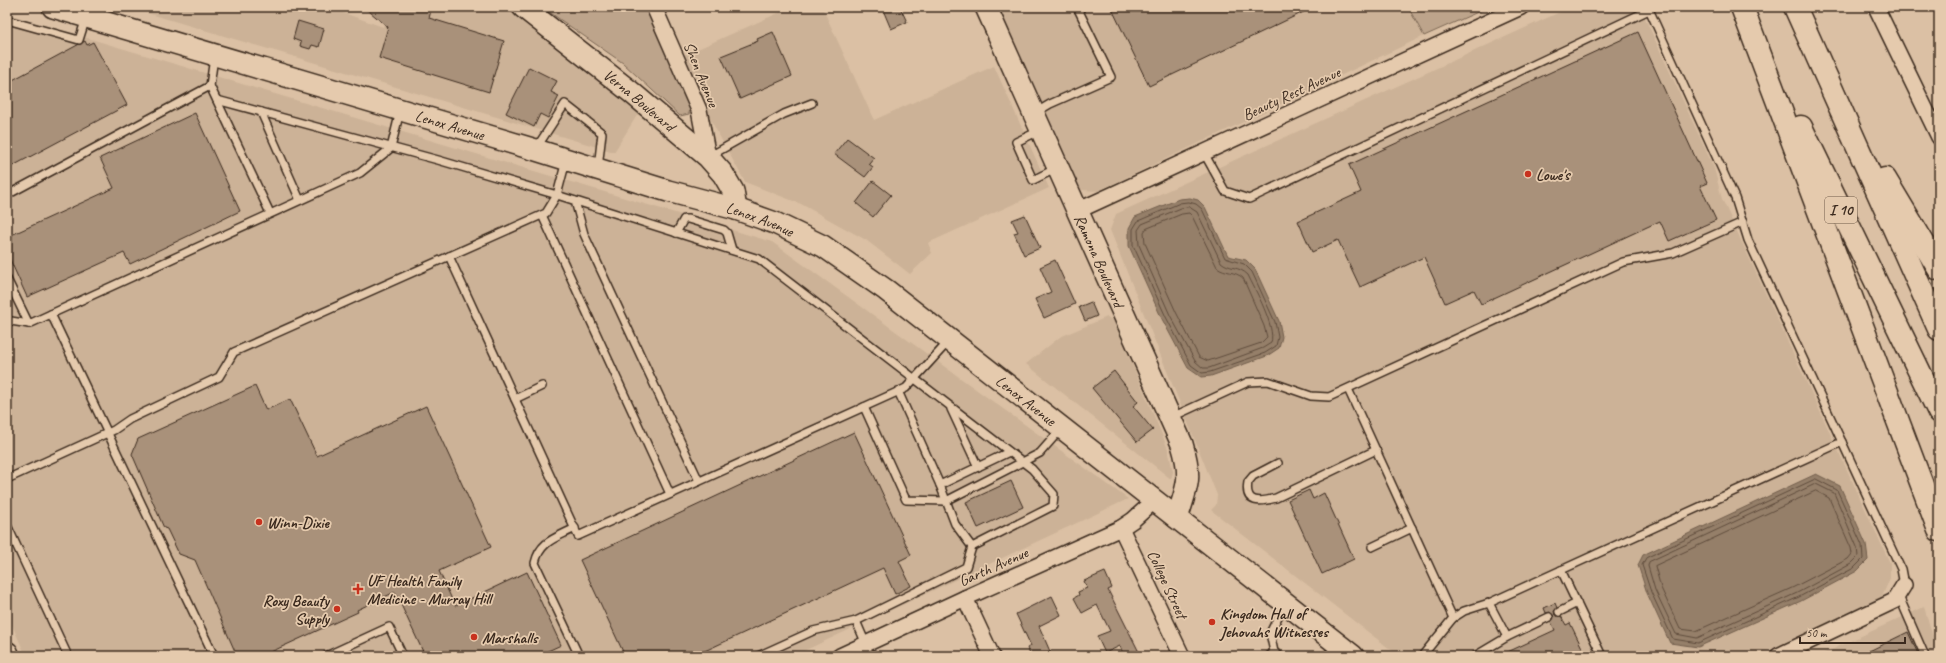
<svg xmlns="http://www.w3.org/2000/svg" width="1946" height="663" font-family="Caveat,sans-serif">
  <rect width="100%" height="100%" fill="#dbc0a4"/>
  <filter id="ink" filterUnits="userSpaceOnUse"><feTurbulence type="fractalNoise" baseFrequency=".025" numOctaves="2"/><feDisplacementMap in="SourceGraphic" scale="8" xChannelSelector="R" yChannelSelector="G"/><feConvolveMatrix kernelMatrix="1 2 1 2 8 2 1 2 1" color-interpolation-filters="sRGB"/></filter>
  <g filter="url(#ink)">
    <g fill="#ccb297">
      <polygon points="127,7 342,7 341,12 383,27 388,12 392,7 510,7 641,109 614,152"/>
      <polygon points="792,7 822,7 874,120 994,66 1049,188 928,243 932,253 910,274 866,240 801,204 745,182 709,117 682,56"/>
      <polygon points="996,7 1408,7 1424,36 1098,191 1082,190 1071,176"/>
      <polygon points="1571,7 1640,7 1714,168 1722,199 1890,563 1890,578 1882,597 1756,656 1399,656 1211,510 1216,505 1217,495 1110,230 1116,214"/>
      <polygon points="7,14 772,242 1128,499 793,656 26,656 7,614"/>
      <polygon points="1107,317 1114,321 1168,449 1173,472 1171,479 1026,364 1060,337"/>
      <polygon points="1924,607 1939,656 1818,656"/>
    </g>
    <g fill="#bda48b" stroke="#7c6754">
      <polygon points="542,7 647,7 690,106 689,114 680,116 623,63"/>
      <polygon points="1408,7 1489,7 1424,36"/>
    </g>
    <g fill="#957f69" stroke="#715d4b">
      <polygon points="1190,198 1198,200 1205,207 1228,256 1246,260 1255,269 1279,321 1282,337 1279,348 1267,356 1211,376 1201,377 1188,368 1162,319 1129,246 1129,228 1135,217 1179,199"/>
      <polygon points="1816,474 1840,486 1866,544 1868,560 1857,571 1801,601 1698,647 1670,643 1647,593 1638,565 1643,555"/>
    </g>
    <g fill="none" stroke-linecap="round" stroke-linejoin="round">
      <g stroke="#5f4c3c" stroke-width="1">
        <polygon points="1189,202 1196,204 1202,209 1225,258 1244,264 1252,272 1275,322 1278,337 1276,346 1265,353 1210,372 1202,373 1191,365 1166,317 1133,245 1133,229 1138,221 1180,203"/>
        <path d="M1189,207L1197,212L1221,262C1229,269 1239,266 1248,275C1255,290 1276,326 1271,343L1263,348L1209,368H1203L1195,361L1170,315L1139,245L1138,230L1142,224L1181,208Z"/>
        <path d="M1182,214L1189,213L1192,216L1217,267C1225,273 1235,271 1243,278L1264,326L1267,337L1261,343L1208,361L1199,357L1176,312L1145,243L1144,232L1146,229Z"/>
        <polygon points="1816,479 1837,490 1862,545 1863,559 1854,568 1799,597 1698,643 1673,639 1651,592 1642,565 1646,558"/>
        <polygon points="1816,484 1834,493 1857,547 1858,557 1851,564 1797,593 1697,638 1676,634 1655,590 1648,566 1649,562"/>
        <polygon points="1816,491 1829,498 1851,548 1852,554 1848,559 1794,587 1696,631 1680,629 1661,588 1655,566"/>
      </g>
    </g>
    <g fill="#a9917a" stroke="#3b2a1e">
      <polygon points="364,7 432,7 429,18 504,41 489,92 379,58 388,27"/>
      <polygon points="890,7 900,7 907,22 891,29 883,10"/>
      <polygon points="1111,7 1314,7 1149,86"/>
      <polygon points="298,21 324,29 319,47 312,45 310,49 300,46 301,42 293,39"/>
      <polygon points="773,32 792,76 740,99 721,56 758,41 757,39"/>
      <polygon points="1638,32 1707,183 1700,186 1716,220 1669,241 1660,221 1481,304 1474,290 1445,303 1424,257 1360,287 1338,240 1312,252 1298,221 1361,192 1349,165"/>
      <polygon points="85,41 87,45 93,42 127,105 7,169 7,83"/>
      <polygon points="529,67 557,81 551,92 559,96 548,118 540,114 534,127 506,113"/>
      <polygon points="195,113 240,211 130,264 124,253 27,297 7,253 7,237 114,188 100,158"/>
      <polygon points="847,138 874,158 869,164 873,167 865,177 834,154"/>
      <polygon points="873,181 891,195 873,217 856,203"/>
      <polygon points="1025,215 1040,248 1024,255 1014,233 1018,232 1012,220"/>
      <polygon points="1055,260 1075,304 1044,318 1035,299 1051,292 1040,267"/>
      <polygon points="1091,302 1097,316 1085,321 1079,307"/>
      <polygon points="1114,371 1138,402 1133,406 1153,430 1137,442 1092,388"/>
      <polygon points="255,386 266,410 290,399 317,456 426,406 491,547 439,571 455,606 527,572 561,645 537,656 425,656 395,592 357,610 358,612 262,656 237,656 195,560 179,554 167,529 164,528 132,454 138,439"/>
      <polygon points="854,432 911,555 899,561 911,586 895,594 883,568 694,656 625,656 580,560"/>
      <polygon points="1011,481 1023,507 978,528 966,502"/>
      <polygon points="1309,490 1313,499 1324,493 1354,559 1322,574 1288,500"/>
      <polygon points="1105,572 1112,588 1108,590 1141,656 1124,656 1120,646 1105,653 1097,636 1110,631 1097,605 1082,613 1074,598 1079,595 1078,592 1087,588 1084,581"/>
      <polygon points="1052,596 1061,615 1039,626 1052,656 1031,656 1027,648 1031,646 1016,614"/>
      <polygon points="1555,603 1557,608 1554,611 1555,615 1561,616 1566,625 1570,623 1586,656 1499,656 1555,630 1551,622 1554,618 1553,615 1550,612 1546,613 1544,608"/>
      <polygon points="1908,632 1919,656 1859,656"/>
    </g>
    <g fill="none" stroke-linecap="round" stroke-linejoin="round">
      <defs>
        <g id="lane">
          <polyline points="1648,7 1735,198 1748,240 1901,569 1904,585"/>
          <polyline points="7,20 79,40 86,18"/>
          <polyline points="214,57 210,86 270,213"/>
          <polyline points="217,100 438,160 557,195 759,259 1032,469 1054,494 1053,506 972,547 966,567 856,621 813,631 758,656"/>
          <polyline points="261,112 300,200"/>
          <polyline points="1035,113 1050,104 1111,77 1077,7"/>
          <polyline points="1039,131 1016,142 1033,180 1057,168"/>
          <polyline points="537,147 565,104 602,133 598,168"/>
          <polyline points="1204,153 1225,191 1249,199 1649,10"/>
          <polyline points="710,156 784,114 812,103"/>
          <polyline points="7,195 210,86"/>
          <polyline points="575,201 584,234 699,481"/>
          <polyline points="542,215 670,494"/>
          <polyline points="676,233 684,219 688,219 724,230 727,233 732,250"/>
          <polyline points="449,256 578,536 906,388 949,341"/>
          <polyline points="7,279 29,324"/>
          <polyline points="51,314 214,656"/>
          <polyline points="7,323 11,321 29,324 360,173 391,148 400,111"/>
          <polyline points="1348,389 1453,618"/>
          <polyline points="898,391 940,485 955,524 972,547"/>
          <polyline points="515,399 542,386"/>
          <polyline points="864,407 906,500 946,501 1040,453 1061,429"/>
          <polyline points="951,409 978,467"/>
          <polyline points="1172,417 1248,382 1268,381 1311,396 1329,397 1623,262 1673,253 1743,222"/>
          <path d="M1278,463L1253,476L1248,482C1244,505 1261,502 1276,498L1376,450"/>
          <polyline points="7,479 114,430 130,419 219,377 234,352 546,213 557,195 566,161"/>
          <polyline points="940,485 1009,452"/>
          <polyline points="7,525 68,656"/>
          <path d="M575,528C556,538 540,541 535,563L579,656"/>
          <polyline points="1372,547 1412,528"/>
          <polyline points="1561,570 1602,656"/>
          <polyline points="1898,594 1925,656"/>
          <polyline points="1559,612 1577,603"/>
          <polyline points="856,621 866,644"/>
          <polyline points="1507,637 1549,617"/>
          <polyline points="1274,652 1270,633 1284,605"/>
          <polyline points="326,656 389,627 403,656"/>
          <polyline points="1269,656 1274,652 1280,656"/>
          <polyline points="1325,656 1340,648"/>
          <polyline points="1422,656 1453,618 1464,611 1489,603 1524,587 1842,442"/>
          <polyline points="1475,656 1507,637 1489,603"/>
        </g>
        <g id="street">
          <polyline points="654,7 699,110 708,157"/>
          <polyline points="1876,7 1939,137"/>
          <polyline points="1077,211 1521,7"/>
          <polyline points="1121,528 1182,656"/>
          <polyline points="965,598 992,656"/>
          <polyline points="840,656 965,598 1121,528 1133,520 1155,500"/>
          <polyline points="1778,656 1894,601 1904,585"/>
        </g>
        <g id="secondary">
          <path id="s1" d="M53,7L536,150L668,191L736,209L775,223L823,246L886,290L1353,656"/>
          <path id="s2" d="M523,7L631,92L708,157L723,174L733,191L736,209"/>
          <path id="s3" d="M986,7L1182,444C1192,477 1188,485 1177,518"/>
        </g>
        <polyline id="primary" points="7,653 8,656"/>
        <g id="highway">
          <polyline points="1742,7 1939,530"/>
          <polyline points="1795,7 1939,329"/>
          <polyline points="1801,127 1939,412"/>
          <polyline points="1885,179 1939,269"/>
        </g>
      </defs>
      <use href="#lane" stroke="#3b2a1e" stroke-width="10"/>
      <use href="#street" stroke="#3b2a1e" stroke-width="18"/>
      <use href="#secondary" stroke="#3b2a1e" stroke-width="24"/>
      <use href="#primary" stroke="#3b2a1e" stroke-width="25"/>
      <use href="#highway" stroke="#3b2a1e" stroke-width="25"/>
      <use href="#lane" stroke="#e5caad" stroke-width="7"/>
      <use href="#street" stroke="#e5caad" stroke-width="15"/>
      <use href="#secondary" stroke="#e5caad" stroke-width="21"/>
      <use href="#primary" stroke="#e5caad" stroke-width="22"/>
      <use href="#highway" stroke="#e5caad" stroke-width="22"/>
    </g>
  </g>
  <g fill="#c8321e" stroke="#e5caad" stroke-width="1.5">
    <circle cx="1528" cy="174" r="4"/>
    <circle cx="259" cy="522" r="4"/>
    <path d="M356 583h4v4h4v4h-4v4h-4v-4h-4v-4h4z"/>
    <circle cx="337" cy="609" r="4"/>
    <circle cx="1212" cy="622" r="4"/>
    <circle cx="474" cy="637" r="4"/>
  </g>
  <g text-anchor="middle" stroke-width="3.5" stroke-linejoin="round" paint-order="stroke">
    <rect fill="#e5caad" stroke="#6e5a49" stroke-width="1" x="1825" y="197" width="32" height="26" rx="3"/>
    <g font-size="15" font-weight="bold" fill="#3b2a1e">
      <text x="1841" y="215">I 10</text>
    </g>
    <g font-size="16" fill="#3b2a1e" stroke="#e5caad">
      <text transform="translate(702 74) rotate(68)" y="6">Shen Avenue</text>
      <text transform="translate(1291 93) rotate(-25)" y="6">Beauty Rest Avenue</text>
      <text dy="6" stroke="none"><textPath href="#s2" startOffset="149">Verna Boulevard</textPath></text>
      <text dy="6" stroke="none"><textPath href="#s1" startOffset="414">Lenox Avenue</textPath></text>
      <text dy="6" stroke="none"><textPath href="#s1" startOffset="738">Lenox Avenue</textPath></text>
      <text dy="6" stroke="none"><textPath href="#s3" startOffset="278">Ramona Boulevard</textPath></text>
      <text dy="6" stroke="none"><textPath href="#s1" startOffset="1062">Lenox Avenue</textPath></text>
      <text transform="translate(993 566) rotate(-24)" y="6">Garth Avenue</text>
      <text transform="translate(1168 584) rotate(65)" y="6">College Street</text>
    </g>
    <g font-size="16" font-weight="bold" fill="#3b2a1e" stroke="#e5caad" text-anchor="start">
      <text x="1536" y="180">Lowe's</text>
      <text x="267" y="528">Winn-Dixie</text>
      <text x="367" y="586">UF Health Family<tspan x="367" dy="18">Medicine - Murray Hill</tspan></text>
      <text x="329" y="606" text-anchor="end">Roxy Beauty<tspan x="329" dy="18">Supply</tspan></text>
      <text x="1220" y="619">Kingdom Hall of<tspan x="1220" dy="18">Jehovahs Witnesses</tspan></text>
      <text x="482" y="643">Marshalls</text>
    </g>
  </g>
  <rect width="1946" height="663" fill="none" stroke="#e5caad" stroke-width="24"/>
  <rect x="12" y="12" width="1922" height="639" fill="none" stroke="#3b2a1e" stroke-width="1.5" filter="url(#ink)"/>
  <path d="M1800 637v6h105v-6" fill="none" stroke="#3b2a1e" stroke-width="2"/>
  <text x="1806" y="637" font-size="12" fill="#3b2a1e" stroke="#e5caad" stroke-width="3" paint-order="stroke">50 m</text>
</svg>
